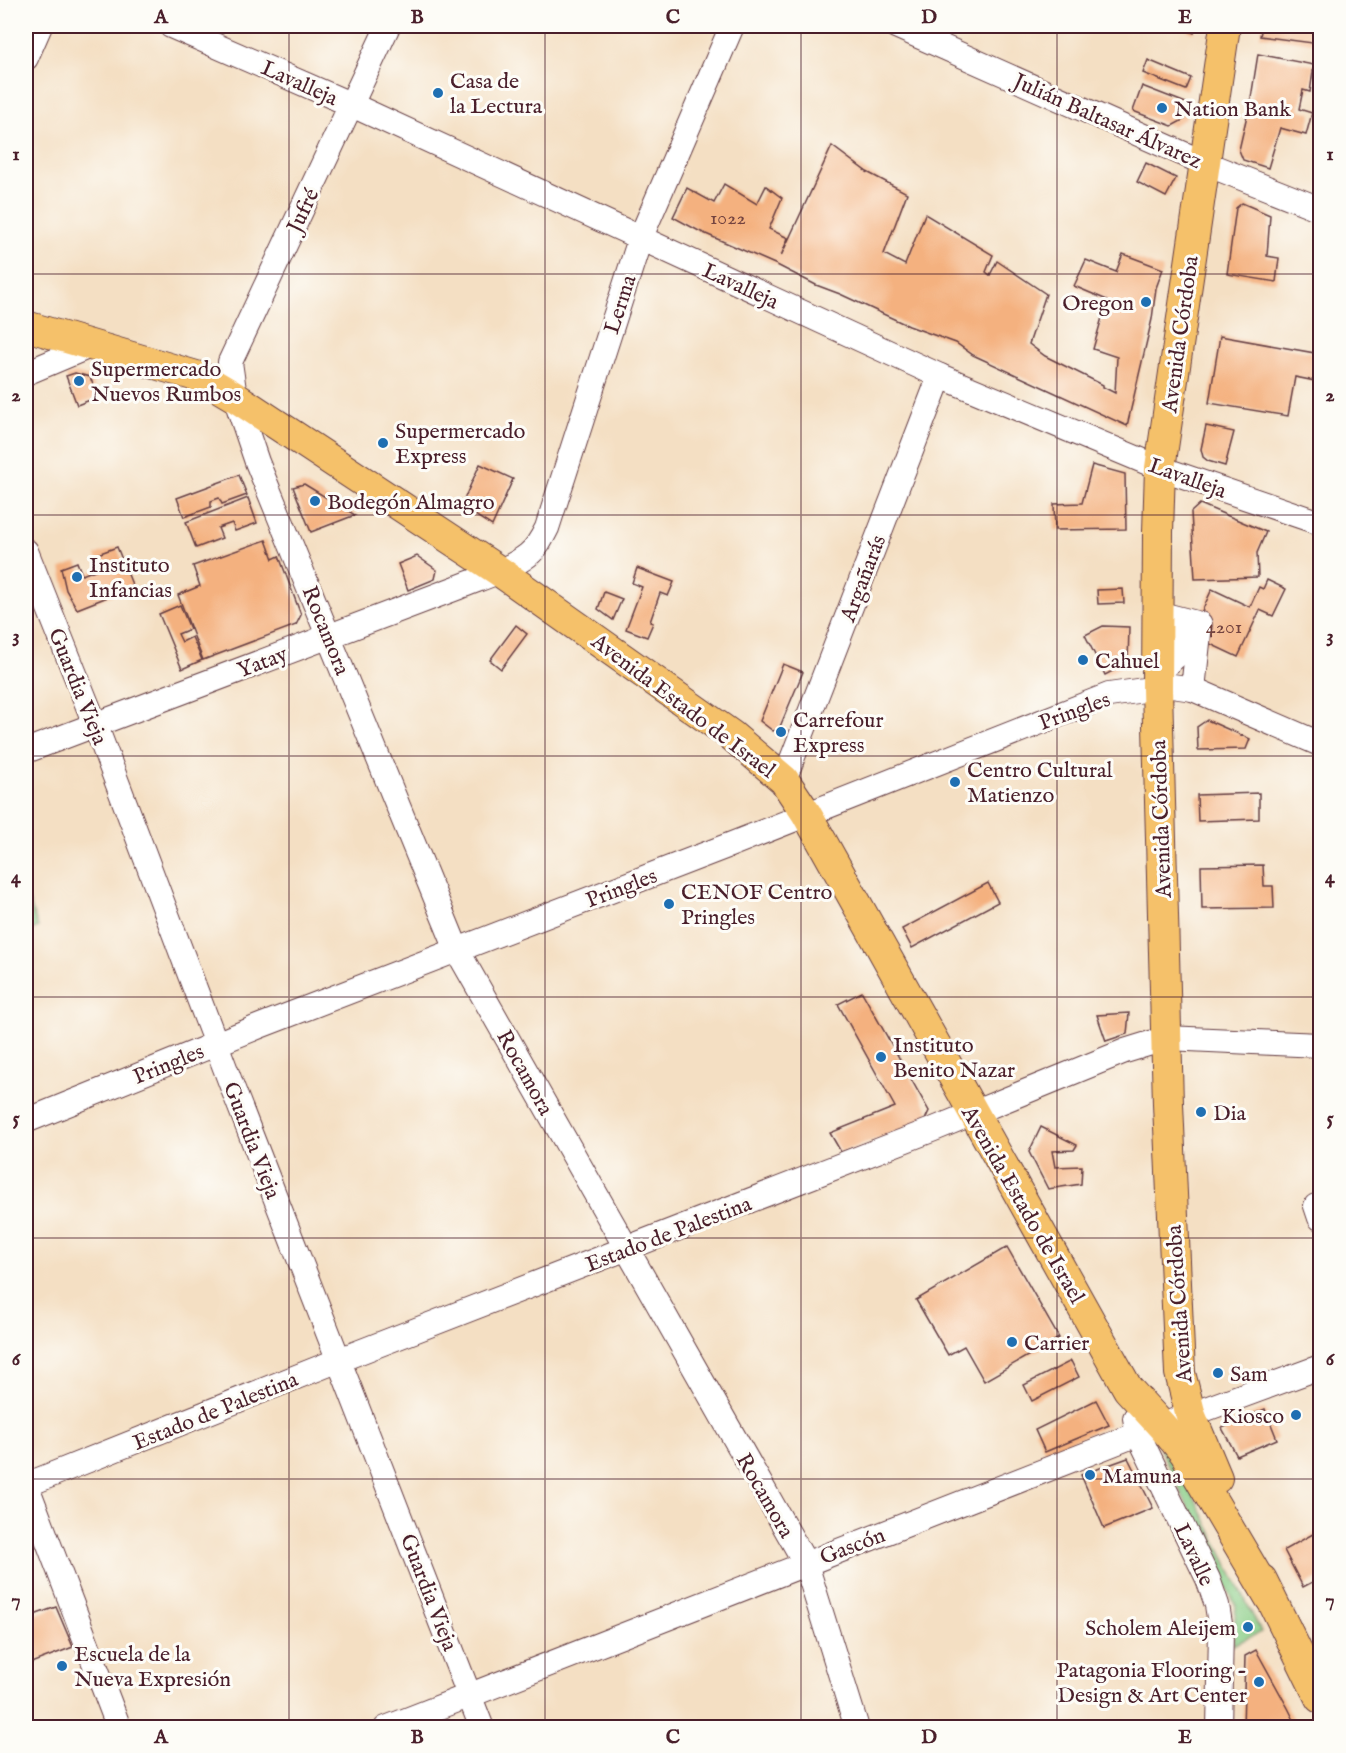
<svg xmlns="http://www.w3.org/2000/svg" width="1346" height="1753" font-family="'IM FELL English',serif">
  <rect width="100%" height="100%" fill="#fdfcf7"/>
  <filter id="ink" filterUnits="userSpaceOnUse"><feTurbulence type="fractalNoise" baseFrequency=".0167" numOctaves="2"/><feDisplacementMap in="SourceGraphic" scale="12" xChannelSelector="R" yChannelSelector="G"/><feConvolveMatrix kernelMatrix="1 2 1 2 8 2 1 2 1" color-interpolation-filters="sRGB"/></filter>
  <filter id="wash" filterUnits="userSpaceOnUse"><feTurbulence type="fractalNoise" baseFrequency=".008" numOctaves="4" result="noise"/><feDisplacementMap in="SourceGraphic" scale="24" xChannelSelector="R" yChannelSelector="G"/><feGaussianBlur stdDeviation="1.35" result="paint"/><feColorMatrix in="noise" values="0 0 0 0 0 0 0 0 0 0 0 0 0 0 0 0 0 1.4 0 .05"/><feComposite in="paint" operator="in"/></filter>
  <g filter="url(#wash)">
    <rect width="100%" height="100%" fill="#f4dfc3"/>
    <g fill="#89cd86" stroke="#6a7658" stroke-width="1.5">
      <polygon points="26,893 38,927 26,933"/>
      <polygon points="1169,1446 1261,1632 1233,1645 1236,1606 1160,1449"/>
    </g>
    <g id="blocks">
      <g fill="#f4b17f">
        <polygon points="1177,26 1195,26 1194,33"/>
        <polygon points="1262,26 1320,26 1320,44 1260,36"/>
        <polygon points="1258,54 1314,65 1310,92 1303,90 1299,109 1312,113 1306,135 1280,128 1268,168 1243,160 1239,150 1251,98"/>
        <polygon points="1148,60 1191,78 1186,90 1143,73"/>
        <polygon points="1142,86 1191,105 1185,119 1172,126 1133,111"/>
        <polygon points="832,146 867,172 907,193 884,254 905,265 925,214 993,255 986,272 990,275 997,261 1046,294 1029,344 1045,356 1103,385 1103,387 1115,393 1117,357 1093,349 1107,300 1074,286 1086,260 1116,272 1123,254 1163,269 1156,288 1152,319 1127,426 973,355 956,343 909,326 840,294 816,285 777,265 699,231 673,217 687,188 714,203 724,184 757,204 766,186 782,198 769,229 788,238 781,256"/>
        <polygon points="1146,163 1176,178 1166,197 1137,182"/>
        <polygon points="1242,203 1270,215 1267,256 1279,258 1276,282 1227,274 1236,208"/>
        <polygon points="1220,336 1320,354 1320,382 1295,377 1288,416 1209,403"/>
        <polygon points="75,373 90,377 98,397 77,405 66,376"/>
        <polygon points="1206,426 1234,432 1225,466 1208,461 1203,457 1201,449"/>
        <polygon points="480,464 513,479 492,526 461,506"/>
        <polygon points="1092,465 1125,474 1126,529 1055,530 1054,504 1082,503"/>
        <polygon points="239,475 247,495 222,504 219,498 211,501 211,507 184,517 177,498"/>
        <polygon points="304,484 355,515 311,532 293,487"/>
        <polygon points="248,498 257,523 235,531 232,523 218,528 222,538 196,548 186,522"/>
        <polygon points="1200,504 1266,532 1257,553 1258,577 1195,579 1191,512"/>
        <polygon points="266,540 273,559 279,556 301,615 296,625 203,660 178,595 200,586 193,566"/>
        <polygon points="117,547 133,587 77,609 66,590 61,568 77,562 82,575 100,568 95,555"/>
        <polygon points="417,556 437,570 435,579 408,590 398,564"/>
        <polygon points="637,568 674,582 668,596 660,593 650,622 653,623 647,637 626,629 642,587 632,583"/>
        <polygon points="1267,580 1286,589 1273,616 1260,610 1238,657 1191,635 1212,589 1250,607 1259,587 1263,589"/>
        <polygon points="1123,589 1124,603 1098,604 1097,590"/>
        <polygon points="604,592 622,599 613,620 598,609"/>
        <polygon points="180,605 190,629 178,634 182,642 192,637 202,660 182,669 159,614"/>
        <polygon points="516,625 527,634 501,669 490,660"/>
        <polygon points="1103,626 1129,627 1128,663 1105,675 1085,635"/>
        <polygon points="783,664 803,672 779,729 773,731 760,721"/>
        <polygon points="1207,720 1250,739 1246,749 1198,750 1197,727"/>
        <polygon points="1259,793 1259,819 1198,821 1197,795"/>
        <polygon points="1263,865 1264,886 1273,886 1274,908 1202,909 1201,866"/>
        <polygon points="988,883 998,902 912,948 902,929"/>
        <polygon points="862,992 929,1111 924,1122 841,1152 830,1133 895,1107 838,1004"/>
        <polygon points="1129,1013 1127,1034 1106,1041 1097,1015"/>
        <polygon points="1041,1127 1077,1145 1074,1150 1052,1151 1055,1167 1082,1166 1081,1184 1048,1189 1029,1152"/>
        <polygon points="1007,1247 1059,1338 984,1381 964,1346 948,1355 916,1300"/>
        <polygon points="1071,1361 1079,1377 1032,1401 1024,1385"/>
        <polygon points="1096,1400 1109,1425 1045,1452 1035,1430"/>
        <polygon points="1265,1409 1277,1439 1237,1456 1222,1428"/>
        <polygon points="1128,1458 1153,1508 1104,1528 1081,1475"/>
        <polygon points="1320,1530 1320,1578 1303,1587 1284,1550"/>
        <polygon points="56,1607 73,1647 26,1665 26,1618"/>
        <polygon points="1256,1650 1288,1708 1298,1728 1243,1728 1245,1656"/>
      </g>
    </g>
  </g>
  <g filter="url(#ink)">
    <use href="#blocks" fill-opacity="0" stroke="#643c42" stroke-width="1.5"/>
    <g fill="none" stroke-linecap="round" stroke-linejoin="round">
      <defs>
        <g id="minor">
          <polyline points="171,26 352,105 940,376 1160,468 1320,523"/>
          <polyline points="388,26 230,362 235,397 257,462 457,950 806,1564 857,1728"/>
          <polyline points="896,26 1204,163 1320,209"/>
          <polyline points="26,58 40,26"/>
          <polyline points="26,373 90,346"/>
          <polyline points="26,551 95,724 233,1089 482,1728"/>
          <polyline points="1157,613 1200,624 1193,689"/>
          <polyline points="1157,673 1177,655 1177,619"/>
          <path d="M26,751L459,587C481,578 509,570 528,555C537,548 542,538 547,528L640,239L732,26"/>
          <polyline points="784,780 940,376"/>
          <polyline points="26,1121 260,1026 727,846 1109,695 1172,686 1193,689 1320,744"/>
          <polyline points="1316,1206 1320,1218"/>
          <polyline points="1135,1418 1138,1434 1208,1579 1217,1605 1221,1630 1219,1728"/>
          <polyline points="26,1484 119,1728"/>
          <polyline points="26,1485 339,1360 934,1129 1125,1051 1167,1038 1320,1045"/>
          <polyline points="386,1728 1138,1434 1320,1367"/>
        </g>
        <g id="major">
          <polyline points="26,326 203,378 235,397 499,571 731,735 784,780 806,813 1128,1389 1162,1426 1184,1452 1270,1598"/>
          <polyline points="1217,1478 1191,1416 1180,1373 1168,1104 1157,688 1158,532 1160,468 1225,26"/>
          <polyline points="1262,1580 1320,1698"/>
        </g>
      </defs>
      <use href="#minor" stroke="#643c42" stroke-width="26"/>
      <use href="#major" stroke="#643c42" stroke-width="32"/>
      <use href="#minor" stroke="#fff" stroke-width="24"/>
      <use href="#major" stroke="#f5c16b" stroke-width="30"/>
    </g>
  </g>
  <path fill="none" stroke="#4a1f2b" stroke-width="1.5" stroke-opacity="0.55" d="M289,26V1728M545,26V1728M801,26V1728M1057,26V1728M26,274H1320M26,515H1320M26,756H1320M26,997H1320M26,1238H1320M26,1479H1320"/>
  <g fill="#1f6fb2" stroke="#fdfcf7" stroke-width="2">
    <circle cx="438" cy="93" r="6"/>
    <circle cx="1162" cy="108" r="6"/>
    <circle cx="1146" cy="302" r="6"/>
    <circle cx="79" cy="381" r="6"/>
    <circle cx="383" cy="443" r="6"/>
    <circle cx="315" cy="501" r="6"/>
    <circle cx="77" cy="577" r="6"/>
    <circle cx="1083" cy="660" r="6"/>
    <circle cx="781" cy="732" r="6"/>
    <circle cx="955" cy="782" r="6"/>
    <circle cx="669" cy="904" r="6"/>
    <circle cx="881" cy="1057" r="6"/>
    <circle cx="1201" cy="1112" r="6"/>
    <circle cx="1012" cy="1342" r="6"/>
    <circle cx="1218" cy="1373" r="6"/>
    <circle cx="1296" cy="1415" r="6"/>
    <circle cx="1090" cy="1475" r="6"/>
    <circle cx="1248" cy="1627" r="6"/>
    <circle cx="62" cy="1666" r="6"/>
    <circle cx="1259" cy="1682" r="6"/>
  </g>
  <g text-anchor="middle" stroke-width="6" stroke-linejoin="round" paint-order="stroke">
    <g font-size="20" fill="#744440">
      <text x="728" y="224">1022</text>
      <text x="1224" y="633">4201</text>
    </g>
    <g font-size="22" fill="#4a1f2b" stroke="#fdfcf7" text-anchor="start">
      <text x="450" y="88">Casa de<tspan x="450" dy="25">la Lectura</tspan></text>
      <text x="1174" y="116">Nation Bank</text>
      <text x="1134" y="310" text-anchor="end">Oregon</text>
      <text x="91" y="376">Supermercado<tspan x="91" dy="25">Nuevos Rumbos</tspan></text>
      <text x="395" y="438">Supermercado<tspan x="395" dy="25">Express</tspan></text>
      <text x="327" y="509">Bodegón Almagro</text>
      <text x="89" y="572">Instituto<tspan x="89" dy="25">Infancias</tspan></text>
      <text x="1095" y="668">Cahuel</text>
      <text x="793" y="727">Carrefour<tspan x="793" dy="25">Express</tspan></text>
      <text x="967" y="777">Centro Cultural<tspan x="967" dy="25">Matienzo</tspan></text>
      <text x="681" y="899">CENOF Centro<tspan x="681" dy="25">Pringles</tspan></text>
      <text x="893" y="1052">Instituto<tspan x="893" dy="25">Benito Nazar</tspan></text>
      <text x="1213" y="1120">Dia</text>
      <text x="1024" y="1350">Carrier</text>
      <text x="1230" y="1381">Sam</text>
      <text x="1284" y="1423" text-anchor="end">Kiosco</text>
      <text x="1102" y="1483">Mamuna</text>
      <text x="1236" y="1635" text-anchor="end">Scholem Aleijem</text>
      <text x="74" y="1661">Escuela de la<tspan x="74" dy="25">Nueva Expresión</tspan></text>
      <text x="1247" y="1677" text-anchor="end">Patagonia Flooring -<tspan x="1247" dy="25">Design &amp; Art Center</tspan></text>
    </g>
    <g font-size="22" fill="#4a1f2b" stroke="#fdfcf7">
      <text transform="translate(300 82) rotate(24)" y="8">Lavalleja</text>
      <text transform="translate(1108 120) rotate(24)" y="8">Julián Baltasar Álvarez</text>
      <text transform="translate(302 210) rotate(-65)" y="8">Jufré</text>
      <text transform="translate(741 285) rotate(25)" y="8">Lavalleja</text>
      <text transform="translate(619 304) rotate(-72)" y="8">Lerma</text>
      <text transform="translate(1179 334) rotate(-82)" y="8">Avenida Córdoba</text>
      <text transform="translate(1188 477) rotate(20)" y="8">Lavalleja</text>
      <text transform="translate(862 578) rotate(-69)" y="8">Argañarás</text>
      <text transform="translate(327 630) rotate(68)" y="8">Rocamora</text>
      <text transform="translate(262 661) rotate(-21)" y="8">Yatay</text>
      <text transform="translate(79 686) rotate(68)" y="8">Guardia Vieja</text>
      <text transform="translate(684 705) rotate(37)" y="8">Avenida Estado de Israel</text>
      <text transform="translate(1074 710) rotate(-20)" y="8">Pringles</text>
      <text transform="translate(1160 819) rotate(-92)" y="8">Avenida Córdoba</text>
      <text transform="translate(621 887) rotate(-21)" y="8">Pringles</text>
      <text transform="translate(168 1063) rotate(-22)" y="8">Pringles</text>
      <text transform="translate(526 1072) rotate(61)" y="8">Rocamora</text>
      <text transform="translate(253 1140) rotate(69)" y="8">Guardia Vieja</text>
      <text transform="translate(1024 1204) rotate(60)" y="8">Avenida Estado de Israel</text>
      <text transform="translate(668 1233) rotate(-21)" y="8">Estado de Palestina</text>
      <text transform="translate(1178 1304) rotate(-94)" y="8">Avenida Córdoba</text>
      <text transform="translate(215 1410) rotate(-22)" y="8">Estado de Palestina</text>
      <text transform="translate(766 1495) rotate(60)" y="8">Rocamora</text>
      <text transform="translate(852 1545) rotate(-21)" y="8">Gascón</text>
      <text transform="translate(1195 1554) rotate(65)" y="8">Lavalle</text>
      <text transform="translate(430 1592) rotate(69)" y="8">Guardia Vieja</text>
    </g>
  </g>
  <rect width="1346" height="1753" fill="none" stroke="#fdfcf7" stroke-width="66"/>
  <rect x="33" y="33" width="1280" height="1687" fill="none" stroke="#4a1f2b" stroke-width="2"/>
  <g font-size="20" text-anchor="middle" font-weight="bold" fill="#4a1f2b">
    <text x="161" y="23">A</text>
    <text x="417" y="23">B</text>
    <text x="673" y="23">C</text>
    <text x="929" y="23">D</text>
    <text x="1185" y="23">E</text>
    <text x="16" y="160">1</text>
    <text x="1330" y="160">1</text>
    <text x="16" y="401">2</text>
    <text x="1330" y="401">2</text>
    <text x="16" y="642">3</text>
    <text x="1330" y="642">3</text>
    <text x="16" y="883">4</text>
    <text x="1330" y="883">4</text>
    <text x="16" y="1124">5</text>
    <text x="1330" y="1124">5</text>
    <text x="16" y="1365">6</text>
    <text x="1330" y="1365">6</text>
    <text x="16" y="1606">7</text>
    <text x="1330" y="1606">7</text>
    <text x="161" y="1743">A</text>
    <text x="417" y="1743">B</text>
    <text x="673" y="1743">C</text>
    <text x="929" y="1743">D</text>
    <text x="1185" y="1743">E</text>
  </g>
</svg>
